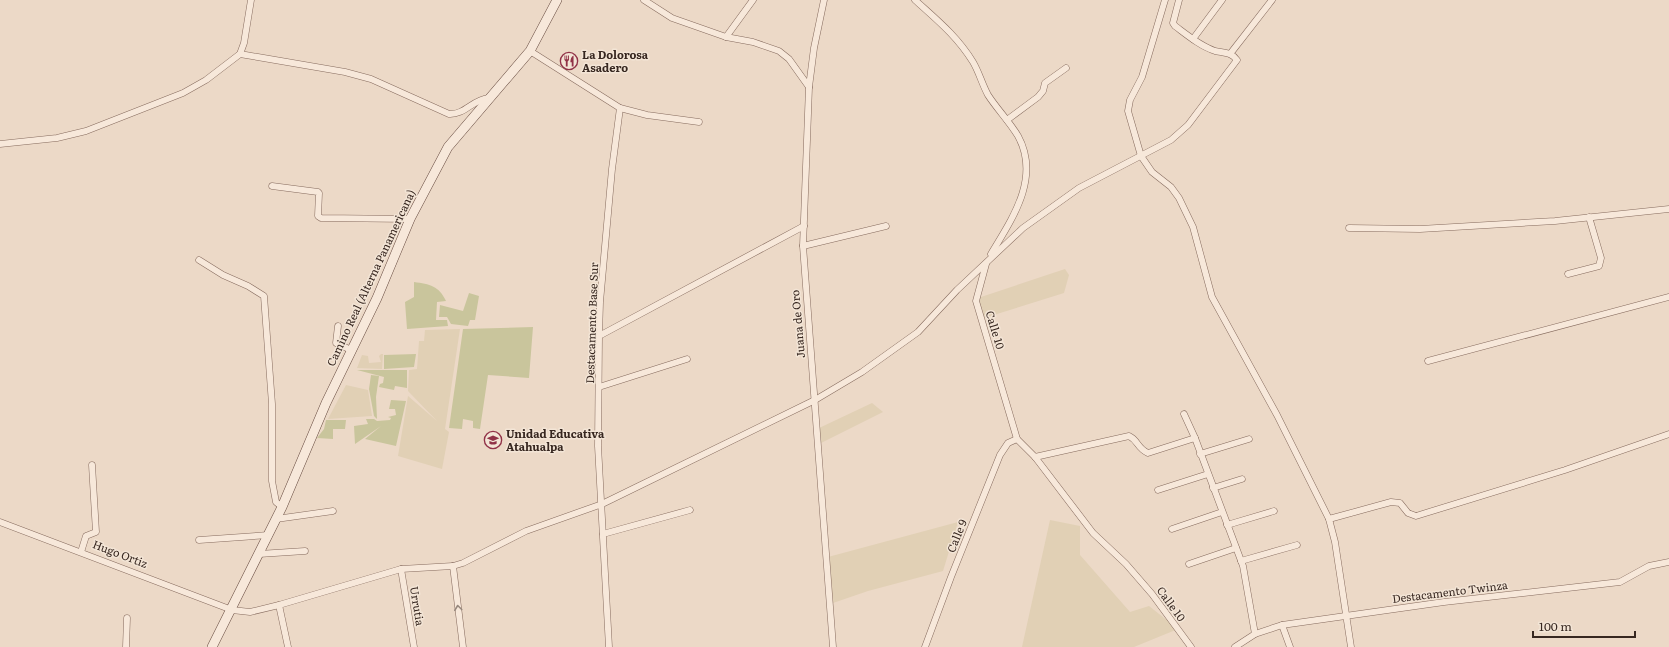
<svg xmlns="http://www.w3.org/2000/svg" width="1669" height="647" font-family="Literata,serif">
  <rect width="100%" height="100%" fill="#ecd9c7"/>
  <g fill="#e1d0b5">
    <polygon points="1065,269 1069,275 1064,293 984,318 978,298"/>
    <polygon points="460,329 445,429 449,432 442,469 398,456 408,396 437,421 408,391 409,370 417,369 419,341 424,341 425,330"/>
    <polygon points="381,354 383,354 382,369 357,368 362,355 368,356 369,363 381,362 379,356"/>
    <polygon points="346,385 368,390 372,416 328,419"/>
    <polygon points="872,403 883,412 821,443 817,429"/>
    <polygon points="1050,520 1080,526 1080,555 1130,612 1149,606 1178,629 1134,647 1022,647"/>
    <polygon points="958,522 943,571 868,591 833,603 828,557"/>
  </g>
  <g fill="#c9c59c">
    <path d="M414,282C430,284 439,286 446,301L437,302L436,320H447L448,326L407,329L405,302L414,297Z"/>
    <polygon points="469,293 479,296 475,320 470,320 468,326 451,324 447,317 439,317 440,305 463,311"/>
    <polygon points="533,327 529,378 488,375 480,429 473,428 473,421 463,419 462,429 449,428 463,329"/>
    <polygon points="416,354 414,367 384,369 384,355"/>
    <polygon points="357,370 407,370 407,388 395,386 394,390 379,387 380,384 383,383 384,377"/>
    <polygon points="371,375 379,376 376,397 377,419 374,416 369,389"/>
    <polygon points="391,400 406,401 396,446 365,439 381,426 355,444 354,426 368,424 366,419 374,419 377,421 390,420 391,418 388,417 396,415 395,409 389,409"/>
    <polygon points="326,420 346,420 345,429 333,429 333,439 317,438 324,429"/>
  </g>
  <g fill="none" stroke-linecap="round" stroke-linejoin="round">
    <defs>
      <g id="street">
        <polyline points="644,0 672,18 726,37 753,42 779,51 789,59 809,87"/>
        <polyline points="824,0 814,48 809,87 803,246 833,647"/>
        <path d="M915,0C937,20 957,36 973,62C979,72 982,84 988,95C997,109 1009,121 1018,136C1041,178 1012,219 991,254"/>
        <polyline points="1165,0 1142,77 1130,100 1128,111 1141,156 1152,172 1171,187 1179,198 1193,227 1212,297 1277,415 1329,519 1335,542 1351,647"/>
        <polyline points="726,37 753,0"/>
        <polyline points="1193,39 1222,0"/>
        <polyline points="530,51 620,108 612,169 600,302 599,336 598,446 609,647"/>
        <polyline points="240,54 244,43 251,0"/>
        <polyline points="1230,54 1272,0"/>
        <polyline points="620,108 647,115 699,122"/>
        <polyline points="1007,120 1038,97 1043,91 1045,83 1066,68"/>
        <path d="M0,144L57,138L86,131L183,93L206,80L240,54L345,72L371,79L449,114C465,115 473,99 489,98"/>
        <polyline points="272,186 318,192 319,193 318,216 321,218 410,219"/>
        <polyline points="1349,228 1420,229 1555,221 1669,209"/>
        <polyline points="803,246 886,226"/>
        <polyline points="199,260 223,275 248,286 264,296 272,404 272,481 276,502 282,507"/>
        <polyline points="986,264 976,301 1017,439 1035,457 1093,533 1126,564 1152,594 1191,647"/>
        <polyline points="1568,274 1599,266 1601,258 1589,217"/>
        <polyline points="338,326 336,343 351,350"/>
        <polyline points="599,336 804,226"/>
        <polyline points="1428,361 1669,297"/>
        <polyline points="599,387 687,359"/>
        <polyline points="1184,414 1195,438 1243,566 1255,634"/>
        <polyline points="1200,454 1249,439"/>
        <path d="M1035,457L1129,436C1138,440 1137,448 1148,453L1195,438"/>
        <polyline points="1213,488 1242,479"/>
        <polyline points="1158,490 1208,474"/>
        <polyline points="276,519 333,511"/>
        <polyline points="1329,519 1391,502 1400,503 1408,513 1416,516 1565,470 1669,434"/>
        <path d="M0,522L232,610L250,612L279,605L401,569L453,566L463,563L526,531L602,504L815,400L862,372L918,332L957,290L1023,228L1079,188L1171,140L1188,125L1237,60C1231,52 1224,53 1215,51C1200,46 1187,35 1175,26L1173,23L1179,0"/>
        <polyline points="1227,525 1274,511"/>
        <polyline points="1172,529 1222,512"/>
        <polyline points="603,534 690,510"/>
        <polyline points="199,540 269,535"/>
        <polyline points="81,552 86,536 96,532 92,465"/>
        <polyline points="259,554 305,551"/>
        <polyline points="1241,561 1297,545"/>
        <polyline points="1189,564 1236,548"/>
        <polyline points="453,566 463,647"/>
        <polyline points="401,569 414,647"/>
        <polyline points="279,605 288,647"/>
        <polyline points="1282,625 1290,647"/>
        <polyline points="126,647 127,618"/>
        <polyline points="925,647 951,577 1000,455 1008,443 1017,439"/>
        <polyline points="1235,647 1255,634 1282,625 1444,602 1620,582 1649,566 1669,562"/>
      </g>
      <polyline id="secondary" points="212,647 282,507 326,403 377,298 410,219 448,147 530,51 557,0"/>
    </defs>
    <use href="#street" stroke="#866b5e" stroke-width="7"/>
    <use href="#secondary" stroke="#684c41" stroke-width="10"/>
    <use href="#street" stroke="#f7e8da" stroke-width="6"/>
    <use href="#secondary" stroke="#f7e8da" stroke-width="9"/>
  </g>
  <defs><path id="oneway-chevron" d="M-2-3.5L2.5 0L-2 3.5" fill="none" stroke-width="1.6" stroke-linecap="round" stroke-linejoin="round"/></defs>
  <use stroke="#97887d" href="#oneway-chevron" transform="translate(458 608) rotate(-97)"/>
  <defs>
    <symbol id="restaurant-ring" viewBox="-11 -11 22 22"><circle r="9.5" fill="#f3e5d6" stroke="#913247" stroke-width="1.5"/><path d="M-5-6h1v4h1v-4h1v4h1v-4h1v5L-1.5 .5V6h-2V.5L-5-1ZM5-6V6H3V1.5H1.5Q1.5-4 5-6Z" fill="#913247"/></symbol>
    <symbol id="school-ring" viewBox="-11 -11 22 22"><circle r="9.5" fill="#f3e5d6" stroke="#913247" stroke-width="1.5"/><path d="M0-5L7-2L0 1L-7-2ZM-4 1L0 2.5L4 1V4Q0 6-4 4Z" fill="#913247"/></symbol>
  </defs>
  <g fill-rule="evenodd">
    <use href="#restaurant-ring" x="559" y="51" width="20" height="20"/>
    <use href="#school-ring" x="483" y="430" width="20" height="20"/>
  </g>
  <g text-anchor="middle" stroke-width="3" stroke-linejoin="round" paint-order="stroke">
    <g font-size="11" font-weight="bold" fill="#372720" stroke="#f3e5d6" text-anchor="start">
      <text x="582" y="59">La Dolorosa<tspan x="582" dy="13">Asadero</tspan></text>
      <text x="506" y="438">Unidad Educativa<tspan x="506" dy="13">Atahualpa</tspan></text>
    </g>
    <g font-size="11" fill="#372720" stroke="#f3e5d6">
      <text transform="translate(371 278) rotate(-65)" y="4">Camino Real (Alterna Panamericana)</text>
      <text transform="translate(592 323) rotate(-88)" y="4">Destacamento Base Sur</text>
      <text transform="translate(798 324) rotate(-95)" y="4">Juana de Oro</text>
      <text transform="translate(995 330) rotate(73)" y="4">Calle 10</text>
      <text transform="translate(957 536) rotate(-68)" y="4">Calle 9</text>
      <text transform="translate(120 554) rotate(21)" y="4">Hugo Ortiz</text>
      <text transform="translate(1450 592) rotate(-7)" y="4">Destacamento Twinza</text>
      <text transform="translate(1171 604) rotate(54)" y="4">Calle 10</text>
      <text transform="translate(417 606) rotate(81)" y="4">Urrutia</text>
    </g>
  </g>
  <path d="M1533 631v6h102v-6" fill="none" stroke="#372720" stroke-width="2"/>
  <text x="1539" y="631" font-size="12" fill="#372720" stroke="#f3e5d6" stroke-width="3" paint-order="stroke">100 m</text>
</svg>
